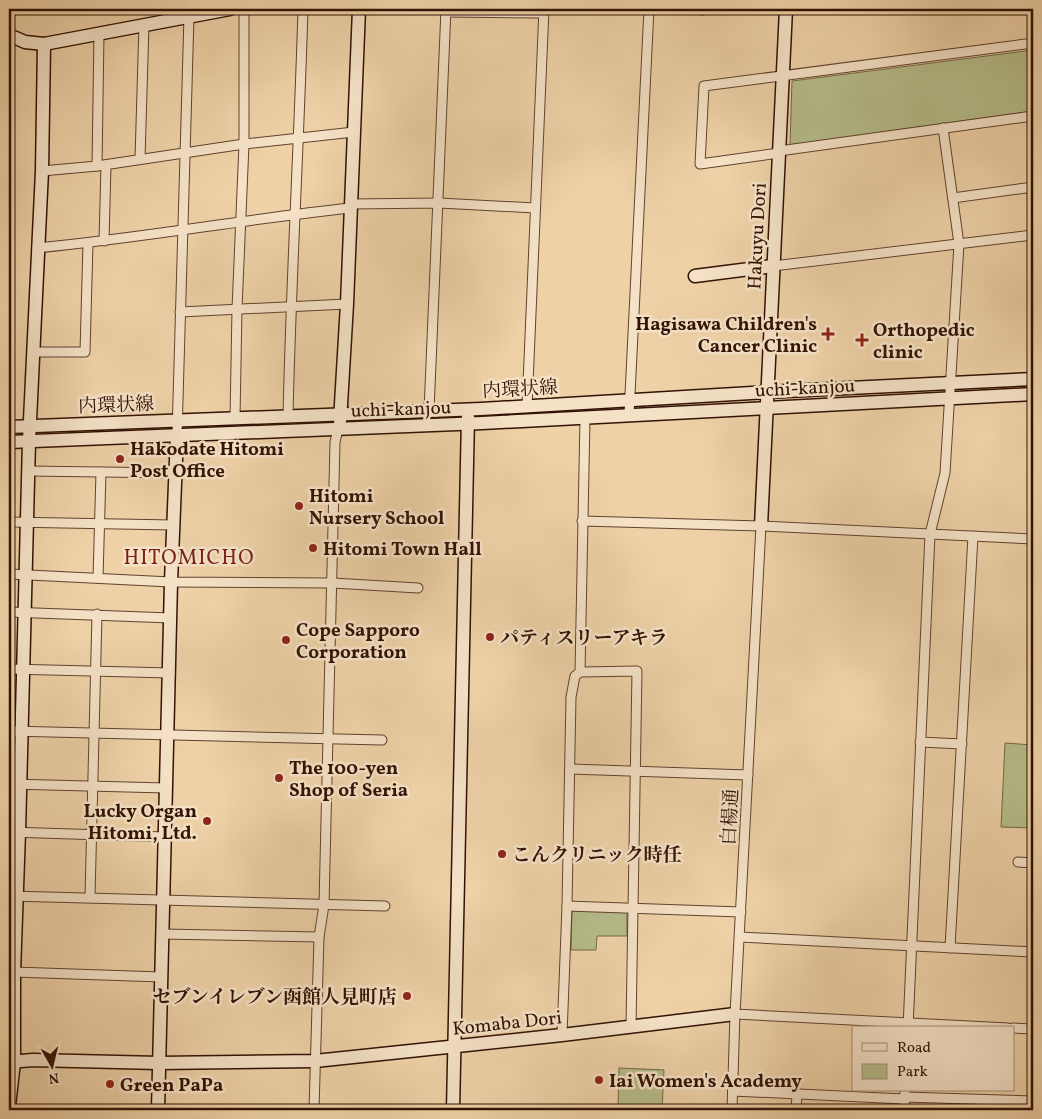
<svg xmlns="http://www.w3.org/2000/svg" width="1042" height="1119" font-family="Vollkorn,'Noto Serif JP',serif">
  <rect width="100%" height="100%" fill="#eed1a7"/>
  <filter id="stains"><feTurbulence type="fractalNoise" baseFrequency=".004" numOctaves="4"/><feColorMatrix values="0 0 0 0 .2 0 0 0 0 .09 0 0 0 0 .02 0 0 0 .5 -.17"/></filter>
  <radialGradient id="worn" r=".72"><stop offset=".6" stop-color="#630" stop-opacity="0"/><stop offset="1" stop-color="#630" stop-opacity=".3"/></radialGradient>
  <g fill="#b5bc8a" stroke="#746747">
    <polygon points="1033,50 1033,111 790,145 792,81"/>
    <polygon points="1005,743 1033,745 1033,828 1001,827"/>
    <polygon points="576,909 627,910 627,936 597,936 596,950 571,950 572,912"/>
    <polygon points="619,1068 664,1070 662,1110 618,1110"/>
  </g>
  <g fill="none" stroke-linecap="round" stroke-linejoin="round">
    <defs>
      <g id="street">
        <polyline points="171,9 172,20"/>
        <polyline points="702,10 705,9"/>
        <polyline points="446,12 544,13"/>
        <polyline points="779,151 1033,116"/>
        <polyline points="779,153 700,164 704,86 1033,43"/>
        <polyline points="140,159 144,24"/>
        <polyline points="97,166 99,33"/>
        <polyline points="42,171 97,166 244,144 354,132"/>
        <polyline points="953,198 1033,187"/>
        <polyline points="351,204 439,203 535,208"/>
        <polyline points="104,241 106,165"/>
        <path d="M37,248C142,238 246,219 350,208"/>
        <polyline points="773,266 1033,235"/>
        <polyline points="180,312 347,304"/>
        <polyline points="34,352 85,352 88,243"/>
        <polyline points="527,407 544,9"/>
        <polyline points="429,411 446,9"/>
        <polyline points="629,415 649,9"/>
        <path d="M288,416C291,280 299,145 303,9"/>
        <polyline points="235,418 237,309 244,144 244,9"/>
        <polyline points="177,435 189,16"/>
        <polyline points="29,471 175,473"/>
        <polyline points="582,521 761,526 1033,539"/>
        <polyline points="9,522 173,525"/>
        <polyline points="9,574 171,582 333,583 418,588"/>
        <polyline points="98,578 101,472"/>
        <polyline points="9,612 171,618"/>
        <polyline points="9,669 170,673"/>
        <polyline points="580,672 637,671 631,1027"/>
        <polyline points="9,731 382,740"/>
        <polyline points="920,742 962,744"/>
        <polyline points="570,769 748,775"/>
        <polyline points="9,784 166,788"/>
        <polyline points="9,832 165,837"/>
        <polyline points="1018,862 1033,863"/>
        <polyline points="9,896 385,906"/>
        <polyline points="90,897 97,614"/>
        <polyline points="567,906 741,912"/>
        <polyline points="162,934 319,937"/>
        <polyline points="740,937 1033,952"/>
        <polyline points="950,948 973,536"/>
        <polyline points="14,972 161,977"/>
        <polyline points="735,1014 1008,1028"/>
        <polyline points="908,1028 930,534 945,473 959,244 943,128"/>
        <polyline points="1013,1028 1033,1029"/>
        <polyline points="562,1035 567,906 571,697 575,676 580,672 585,418"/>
        <polyline points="733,1091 904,1099"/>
        <polyline points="904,1097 1033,1101"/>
        <polyline points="314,1110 319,937 324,905 335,442 338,429"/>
        <polyline points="732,1110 735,1014 761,526"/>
        <polyline points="796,1110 797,1095"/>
        <polyline points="904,1110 905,1090"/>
      </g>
      <g id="secondary">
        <polyline points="9,35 25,42 44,44 230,9"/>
        <polyline points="695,276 773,266"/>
        <polyline points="340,421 347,304 359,9"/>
        <polyline points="9,427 481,409 767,392 1033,379"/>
        <polyline points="9,442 482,423 1033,394"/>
        <polyline points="761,526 786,9"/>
        <polyline points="9,1062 33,1060 159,1063 315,1061 562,1035 735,1014"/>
        <polyline points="9,1106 14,1062 14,972 19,832 29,441 42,171 44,44"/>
        <polyline points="158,1110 171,582 177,435"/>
        <polyline points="453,1110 468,417"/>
      </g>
    </defs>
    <use href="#street" stroke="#61422d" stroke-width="11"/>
    <use href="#secondary" stroke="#321204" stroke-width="15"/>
    <use href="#street" stroke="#f4e1c6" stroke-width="9"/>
    <use href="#secondary" stroke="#f4e1c6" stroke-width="12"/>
  </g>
  <g fill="#8f2418" stroke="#f4e1c6" stroke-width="2">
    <path d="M825.5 326.5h5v5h5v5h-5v5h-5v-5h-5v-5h5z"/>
    <path d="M859.5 332.5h5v5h5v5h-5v5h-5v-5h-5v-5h5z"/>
    <circle cx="120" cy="459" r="5"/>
    <circle cx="299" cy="506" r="5"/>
    <circle cx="313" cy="548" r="5"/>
    <circle cx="490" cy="637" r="5"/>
    <circle cx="286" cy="640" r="5"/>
    <circle cx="279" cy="778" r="5"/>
    <circle cx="207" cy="821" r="5"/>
    <circle cx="502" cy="854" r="5"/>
    <circle cx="407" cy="996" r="5"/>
    <circle cx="599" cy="1080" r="5"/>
    <circle cx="110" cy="1084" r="5"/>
  </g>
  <g text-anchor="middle" stroke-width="5" stroke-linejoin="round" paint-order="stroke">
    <g font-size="19" fill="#321204" stroke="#f4e1c6">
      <text transform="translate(756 236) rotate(-87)" y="7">Hakuyu Dori</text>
      <text transform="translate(805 387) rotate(-3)" y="7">uchi-kanjou</text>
      <text transform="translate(520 388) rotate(-3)" y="7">内環状線</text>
      <text transform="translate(116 404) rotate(-2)" y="7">内環状線</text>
      <text transform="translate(401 408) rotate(-2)" y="7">uchi-kanjou</text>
      <text transform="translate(729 817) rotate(-87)" y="7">白楊通</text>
      <text transform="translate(507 1022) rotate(-6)" y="7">Komaba Dori</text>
    </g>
    <g font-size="19" font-weight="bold" fill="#321204" stroke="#f4e1c6" text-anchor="start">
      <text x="817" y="330" text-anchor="end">Hagisawa Children's<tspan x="817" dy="22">Cancer Clinic</tspan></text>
      <text x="873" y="336">Orthopedic<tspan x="873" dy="22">clinic</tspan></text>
      <text x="130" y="455">Hakodate Hitomi<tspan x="130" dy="22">Post Office</tspan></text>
      <text x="309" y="502">Hitomi<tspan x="309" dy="22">Nursery School</tspan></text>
      <text x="323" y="555">Hitomi Town Hall</text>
      <text x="296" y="636">Cope Sapporo<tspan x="296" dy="22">Corporation</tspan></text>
      <text x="500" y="644">パティスリーアキラ</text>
      <text x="289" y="774">The 100-yen<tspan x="289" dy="22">Shop of Seria</tspan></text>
      <text x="197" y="817" text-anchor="end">Lucky Organ<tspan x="197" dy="22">Hitomi, Ltd.</tspan></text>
      <text x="512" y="861">こんクリニック時任</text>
      <text x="397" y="1003" text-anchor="end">セブンイレブン函館人見町店</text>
      <text x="609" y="1087">Iai Women's Academy</text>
      <text x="120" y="1091">Green PaPa</text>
    </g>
    <g font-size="21" letter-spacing="1" fill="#7a1f14" stroke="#f4e1c6">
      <text x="189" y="564">HITOMICHO</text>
    </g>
  </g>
  <rect width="1042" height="1119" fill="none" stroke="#eed1a7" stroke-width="30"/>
  <rect x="10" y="10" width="1022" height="1099" fill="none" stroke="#321204" stroke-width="2.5"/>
  <rect x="15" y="15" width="1012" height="1089" fill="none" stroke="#321204"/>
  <rect x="852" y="1026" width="162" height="65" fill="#f4e1c6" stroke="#a68e78"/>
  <rect x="862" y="1043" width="25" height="8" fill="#f4e1c6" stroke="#a68e78"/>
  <text x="897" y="1052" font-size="15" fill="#321204">Road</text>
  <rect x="862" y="1064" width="25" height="15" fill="#b5bc8a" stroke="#a68e78"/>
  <text x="897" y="1076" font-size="15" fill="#321204">Park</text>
  <g transform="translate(52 1066) rotate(172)" stroke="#f4e1c6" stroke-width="4" paint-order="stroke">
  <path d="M0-4L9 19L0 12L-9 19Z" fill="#321204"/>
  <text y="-8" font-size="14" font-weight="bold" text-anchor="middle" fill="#321204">N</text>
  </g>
  <rect width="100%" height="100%" filter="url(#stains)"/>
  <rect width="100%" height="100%" fill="url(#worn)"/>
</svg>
